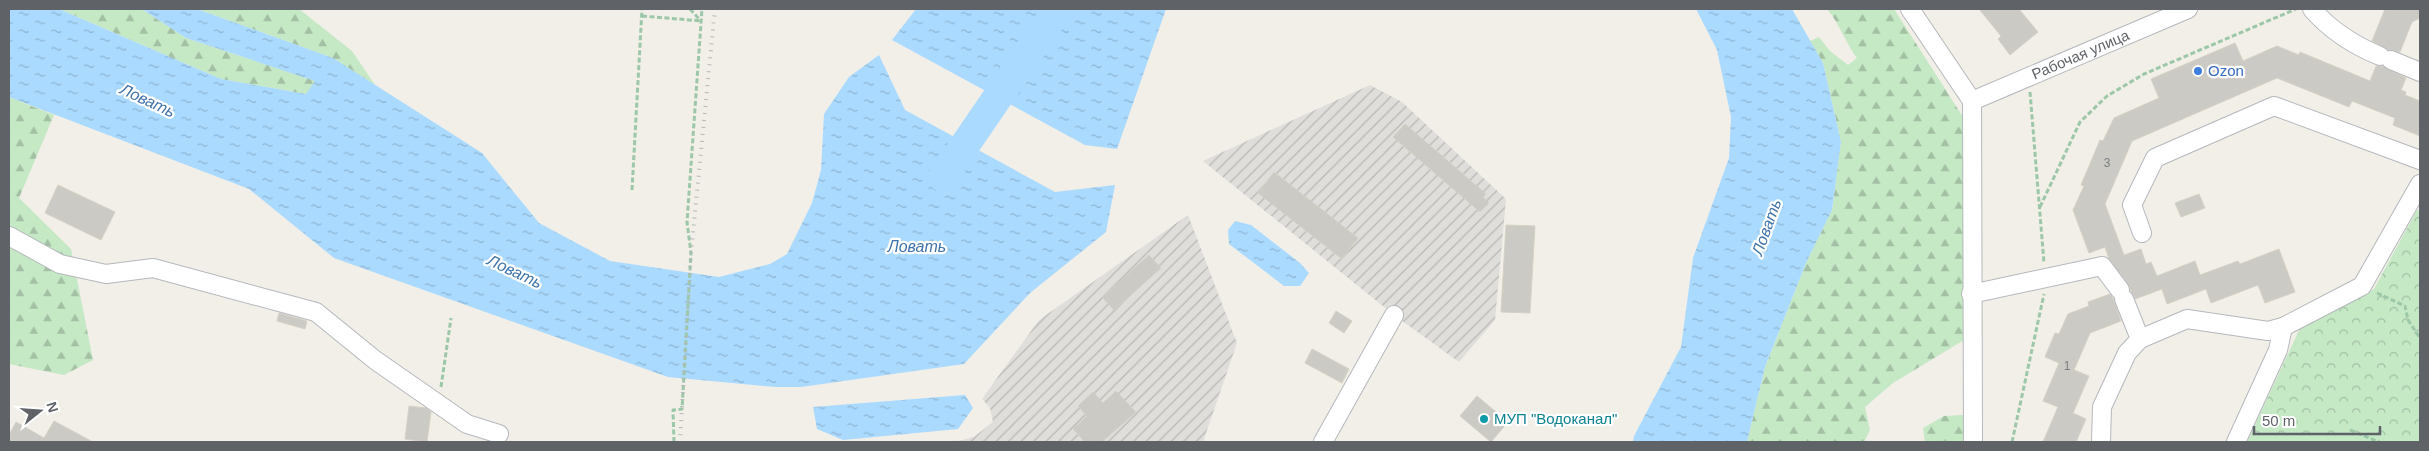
<svg xmlns="http://www.w3.org/2000/svg" width="2429" height="451" font-family="Helvetica,sans-serif">
  <defs>
    <pattern id="industrial-furrows" width="10" height="10" patternUnits="userSpaceOnUse" patternTransform="scale(1.25)"><rect width="10" height="10" fill="#e0deda"/><path d="M-1 1l2-2M0 10L10 0M9 11l2-2" fill="none" stroke="#b9b8b5"/></pattern>
    <pattern id="forest-firs" width="22" height="20" patternUnits="userSpaceOnUse" patternTransform="scale(1.25)"><rect width="22" height="20" fill="#c5e8c5"/><path d="M5 1l3.5 6h-7zM16 11l3.5 6h-7z" fill="#a3c0a4"/></pattern>
    <pattern id="park-crowns" width="20" height="18" patternUnits="userSpaceOnUse" patternTransform="scale(1.25)"><rect width="20" height="18" fill="#c5e8c5"/><path d="M2 6a3 3 0 1 1 6 0M12 15a3 3 0 1 1 6 0" fill="none" stroke="#a3c0a4"/></pattern>
    <pattern id="water-ripples" width="26" height="14" patternUnits="userSpaceOnUse" patternTransform="scale(1.25)"><rect width="26" height="14" fill="#aadaff"/><path d="M2 4q2-2 4 0t4 0M15 11q2-2 4 0t4 0" fill="none" stroke="#8eb4d2"/></pattern>
  </defs>
  <rect width="100%" height="100%" fill="#f1efe8"/>
  <g fill="url(#industrial-furrows)">
    <polygon points="1370,85 1402,102 1506,199 1495,320 1459,362 1394,315 1203,161"/>
    <polygon points="1188,215 1237,343 1203,442 955,442 974,437 993,422 990,408 982,399 1039,320"/>
  </g>
  <g fill="url(#forest-firs)">
    <polygon points="59,9 142,9 186,38 316,81 306,94 221,79"/>
    <polygon points="197,9 299,9 352,51 375,85 333,58"/>
    <path d="M1827,9H1894L1963,117L1964,340L1893,383L1865,407L1870,430L1864,442H1747L1765,367L1806,263L1832,210L1841,142L1823,63L1810,41L1819,37L1830,51L1848,65L1857,58C1845,42 1840,24 1827,9Z"/>
    <polygon points="9,97 54,115 19,198 71,249 93,360 64,375 9,364"/>
    <polygon points="1963,415 1967,442 1925,442 1923,428 1944,416"/>
  </g>
  <polygon fill="url(#park-crowns)" points="2417,210 2420,212 2420,442 2247,442 2300,328 2374,289"/>
  <g fill="url(#water-ripples)">
    <polygon points="9,9 59,9 221,79 306,94 315,81 186,38 142,9 197,9 333,58 482,153 539,223 610,261 719,277 770,264 787,254 812,203 821,170 824,114 849,77 879,55 905,110 1055,192 1115,185 1106,232 1030,293 964,364 801,387 776,387 668,377 334,258 249,189 9,97"/>
    <polygon points="916,9 1166,9 1117,149 1085,145 892,40"/>
    <polygon points="1696,9 1792,9 1823,63 1841,142 1832,210 1806,263 1765,367 1747,442 1633,442 1634,436 1681,347 1693,258 1729,158 1731,117 1717,50"/>
    <polygon points="1235,221 1251,225 1300,263 1309,273 1300,286 1284,286 1229,244 1228,230"/>
    <polygon points="965,395 973,408 958,429 843,440 817,429 813,407"/>
  </g>
  <g fill="none" stroke-linecap="round" stroke-linejoin="round">
    <polyline stroke="#aadaff" stroke-width="30" points="943,177 1058,9"/>
  </g>
  <g fill="#cccac5" stroke="#d6d1c6">
    <polygon points="1979,9 2019,9 2038,32 2010,55 1998,39 2001,36"/>
    <polygon points="2385,9 2420,9 2420,18 2412,22 2400,52 2389,50 2372,41"/>
    <polygon points="2235,43 2243,61 2277,46 2299,55 2300,52 2370,81 2376,66 2382,66 2406,78 2401,90 2406,92 2405,95 2420,101 2420,136 2393,125 2395,118 2352,101 2349,107 2277,78 2132,141 2105,204 2124,255 2141,249 2146,264 2151,262 2157,276 2195,261 2200,275 2238,261 2240,264 2279,249 2295,292 2265,303 2258,285 2211,303 2206,289 2167,304 2162,289 2135,299 2128,284 2109,259 2105,247 2089,253 2073,210 2084,186 2081,185 2100,140 2103,141 2114,118 2159,98 2151,79"/>
    <polygon points="1405,124 1486,194 1483,197 1489,203 1480,212 1393,137"/>
    <polygon points="1274,172 1358,238 1342,259 1258,193"/>
    <polygon points="58,185 115,212 101,240 45,213"/>
    <polygon points="2199,194 2205,208 2181,217 2175,203"/>
    <polygon points="1506,225 1535,226 1530,313 1501,312"/>
    <polygon points="1149,255 1161,268 1114,310 1102,297"/>
    <polygon points="2110,294 2113,298 2121,321 2090,333 2074,370 2089,376 2073,413 2086,419 2076,442 2043,442 2058,407 2043,401 2059,363 2045,357 2055,333 2059,334 2068,314 2089,306 2088,302"/>
    <polygon points="1336,311 1352,321 1344,333 1329,323"/>
    <polygon points="279,313 307,321 305,329 277,321"/>
    <polygon points="1312,349 1349,369 1342,383 1305,363"/>
    <polygon points="1116,391 1136,412 1102,442 1085,442 1073,429 1087,416 1078,406 1093,392 1103,403"/>
    <polygon points="1477,396 1508,422 1491,442 1460,416"/>
    <polygon points="409,406 426,408 431,412 427,442 405,439"/>
    <polygon points="54,421 93,442 9,442 9,435 16,422 44,438"/>
  </g>
  <g fill="none" stroke-linecap="round" stroke-linejoin="round">
    <defs>
      <g id="minor">
        <polyline points="1910,9 1972,101"/>
        <path d="M2312,9C2331,31 2353,45 2380,56"/>
        <polyline points="2391,60 2420,72"/>
        <polyline points="1972,101 1973,442"/>
        <path id="s1" d="M1972,101L2188,9"/>
        <polyline points="2142,233 2132,205 2155,158 2274,106 2420,160"/>
        <polyline points="9,236 60,264 106,274 153,268 316,312 375,360 467,424 499,434"/>
        <polyline points="1971,294 2102,266 2120,290"/>
        <polyline points="2124,299 2140,339"/>
        <polyline points="1323,442 1394,315"/>
        <polyline points="2101,442 2102,407 2127,353 2140,339 2187,319 2268,331 2283,327 2362,286 2420,184"/>
        <polyline points="2236,442 2278,350 2283,327"/>
      </g>
    </defs>
    <use href="#minor" stroke="#b5b8bc" stroke-width="20"/>
    <g stroke="#9cc7a9" stroke-width="3" stroke-dasharray="5 2.5" stroke-linecap="butt">
      <polyline points="690,9 701,21"/>
      <polyline points="642,16 702,21"/>
      <polyline points="2030,92 2044,263"/>
      <polyline points="632,190 642,9"/>
      <polyline points="2040,207 2080,122 2107,96 2144,74 2296,9"/>
      <polyline points="2377,293 2405,306 2408,320 2420,338"/>
      <polyline points="441,387 451,318"/>
      <polyline points="2350,430 2379,442"/>
      <polyline points="674,442 673,410 682,409 691,253 687,222 702,9"/>
      <polyline points="2012,442 2044,294"/>
    </g>
    <use href="#minor" stroke="#fff" stroke-width="18"/>
    <polyline stroke="#b6b7b8" stroke-width="4" stroke-dasharray="1 6" stroke-linecap="butt" points="680,442 691,253 715,9"/>
  </g>
  <circle fill="#3f7fe0" stroke="#fff" stroke-width="2" cx="2198" cy="71" r="5"/>
  <circle fill="#0f9aa8" stroke="#fff" stroke-width="2" cx="1484" cy="419" r="5"/>
  <g text-anchor="middle" stroke-width="4.5" stroke-linejoin="round" paint-order="stroke">
    <g font-size="12" fill="#7a7d7f">
      <text x="2107" y="167">3</text>
      <text x="2067" y="370">1</text>
    </g>
    <g font-size="15" fill="#5f6368" stroke="#fff">
      <text dy="5" stroke="none"><textPath href="#s1" startOffset="118">Рабочая улица</textPath></text>
    </g>
    <g font-size="15" fill="#366cbe" stroke="#fff" text-anchor="start">
      <text x="2208" y="76">Ozon</text>
    </g>
    <g font-size="15" fill="#0d838f" stroke="#fff" text-anchor="start">
      <text x="1494" y="424">МУП "Водоканал"</text>
    </g>
    <g font-size="16" font-style="italic" fill="#4174aa" stroke="#fff">
      <text transform="translate(148 100) rotate(25)" y="6">Ловать</text>
      <text transform="translate(1766 227) rotate(-70)" y="6">Ловать</text>
      <text x="917" y="252">Ловать</text>
      <text transform="translate(515 271) rotate(25)" y="6">Ловать</text>
    </g>
  </g>
  <rect width="2429" height="451" fill="none" stroke="#5f6368" stroke-width="20"/>
  <g transform="translate(40 411) rotate(73)" stroke="#ffffff" stroke-width="4" paint-order="stroke">
  <path d="M0-4L9 19L0 12L-9 19Z" fill="#5f6368"/>
  <text y="-8" font-size="14" font-weight="bold" text-anchor="middle" fill="#5f6368">N</text>
  </g>
  <path d="M2254 426v8h126v-8" fill="none" stroke="#5f6368" stroke-width="2.5"/>
  <text x="2262" y="426" font-size="15" fill="#5f6368" stroke="#ffffff" stroke-width="4" paint-order="stroke">50 m</text>
</svg>
